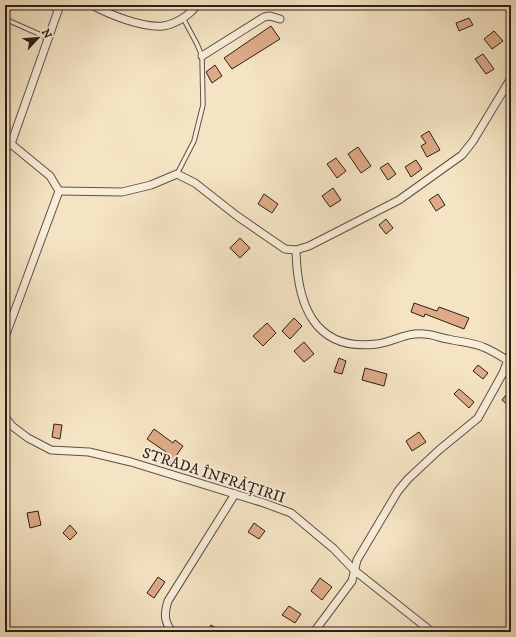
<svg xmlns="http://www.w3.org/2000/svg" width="516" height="637" font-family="'IM FELL DW Pica',serif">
  <rect width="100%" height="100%" fill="#f5e4c4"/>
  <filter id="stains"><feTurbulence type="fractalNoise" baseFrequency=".005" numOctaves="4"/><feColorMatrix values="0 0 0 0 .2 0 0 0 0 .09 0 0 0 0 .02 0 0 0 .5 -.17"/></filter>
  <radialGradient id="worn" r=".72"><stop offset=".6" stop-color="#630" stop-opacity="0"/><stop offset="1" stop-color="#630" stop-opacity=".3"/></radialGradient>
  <g fill="#deaa87" stroke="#2b1f18">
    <polygon points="469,18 473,25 459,31 456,23"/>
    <polygon points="271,26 280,39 232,69 224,58"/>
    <polygon points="494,31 503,41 492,49 484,39"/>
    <polygon points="483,54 494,69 486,74 475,59"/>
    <polygon points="215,65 222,76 212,83 206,72"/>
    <polygon points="429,131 440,150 427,157 421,146 426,143 421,136"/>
    <polygon points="358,147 371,166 361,173 348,154"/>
    <polygon points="336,158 346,171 337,178 327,164"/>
    <polygon points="416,160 422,169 411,177 405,167"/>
    <polygon points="388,163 396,174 388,180 380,168"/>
    <polygon points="333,188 341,200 330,207 322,196"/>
    <polygon points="264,194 278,204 272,213 258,204"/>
    <polygon points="438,194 445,205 436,211 429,200"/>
    <polygon points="386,219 393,228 386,234 379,225"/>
    <polygon points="240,238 250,248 240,258 230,248"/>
    <polygon points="414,303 437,311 439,307 469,318 464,329 425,314 424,317 411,312"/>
    <polygon points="294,318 302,326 290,339 282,331"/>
    <polygon points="267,323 276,333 263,346 253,336"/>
    <polygon points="304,342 314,354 304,362 294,351"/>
    <polygon points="339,358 346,361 342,374 334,372"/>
    <polygon points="478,365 488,373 483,379 473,371"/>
    <polygon points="365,368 387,374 384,386 362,380"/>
    <polygon points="459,389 474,402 469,408 454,394"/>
    <polygon points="511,389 511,408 502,400"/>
    <polygon points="54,424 62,425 60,439 52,437"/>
    <polygon points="154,429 173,443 175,440 183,446 171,463 163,458 166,452 147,439"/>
    <polygon points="419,432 426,442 412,451 406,441"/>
    <polygon points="38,511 41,525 30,528 27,513"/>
    <polygon points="254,523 265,531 259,539 248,532"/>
    <polygon points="70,525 77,533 70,540 63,533"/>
    <polygon points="158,577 165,582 154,598 147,593"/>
    <polygon points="320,578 332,587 322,600 311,591"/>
    <polygon points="289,606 301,614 295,623 282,615"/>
    <polygon points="211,625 222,632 207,632"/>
  </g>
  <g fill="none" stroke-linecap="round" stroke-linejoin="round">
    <defs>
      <g id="service">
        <polyline points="48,5 58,11"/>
        <polyline points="5,19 48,38"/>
        <polyline points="177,174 194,141 203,105 202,56 197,44 183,18"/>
      </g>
      <g id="minor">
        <path d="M92,5C110,15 143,28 163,26C176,24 190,15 197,5"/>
        <polyline points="202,56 264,17 270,16 280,19"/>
        <polyline points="11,144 50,176 59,191"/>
        <polyline points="5,149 11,144 60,5"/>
        <polyline points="59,191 122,192 151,185 177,174 195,183 237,216 285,249 296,250 309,246 399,200 462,155 473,141 511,78"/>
        <path d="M296,250C297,303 313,352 377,344C393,342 407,332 424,334C432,334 440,338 448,339C459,342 472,342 483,347C491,350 499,355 507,360"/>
        <polyline points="5,337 59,191"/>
        <polyline points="5,417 12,426 28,438 51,450 89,452 131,462 264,503 291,513 334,549 354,570 432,632"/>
        <path d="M172,632C164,621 164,614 168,601L235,494"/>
        <polyline points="314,632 352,581 357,560 398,491 408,479 439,450 478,418 503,373 511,352"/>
      </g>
    </defs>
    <use href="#service" stroke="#5e5043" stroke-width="5.5"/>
    <use href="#minor" stroke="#5e5043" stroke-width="9"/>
    <use href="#service" stroke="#f8edd9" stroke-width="3.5"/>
    <use href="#minor" stroke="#f8edd9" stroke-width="7"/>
  </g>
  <g text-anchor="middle" stroke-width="4" stroke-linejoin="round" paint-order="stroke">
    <g font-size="15" fill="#2b1f18" stroke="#f8edd9">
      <text transform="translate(214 475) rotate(18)" y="5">STRADA ÎNFRĂȚIRII</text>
    </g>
  </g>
  <rect width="516" height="637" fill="none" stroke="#f5e4c4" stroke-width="20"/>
  <rect x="6" y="6" width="504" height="625" fill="none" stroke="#2b1f18" stroke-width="2"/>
  <rect x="10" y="10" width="496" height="617" fill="none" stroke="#2b1f18"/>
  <g transform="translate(38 38) rotate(64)" stroke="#f8edd9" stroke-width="3" paint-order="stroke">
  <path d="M0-3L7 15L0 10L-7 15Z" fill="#2b1f18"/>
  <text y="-6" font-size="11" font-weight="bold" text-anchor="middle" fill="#2b1f18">N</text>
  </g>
  <rect width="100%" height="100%" filter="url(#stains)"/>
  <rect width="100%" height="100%" fill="url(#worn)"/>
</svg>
